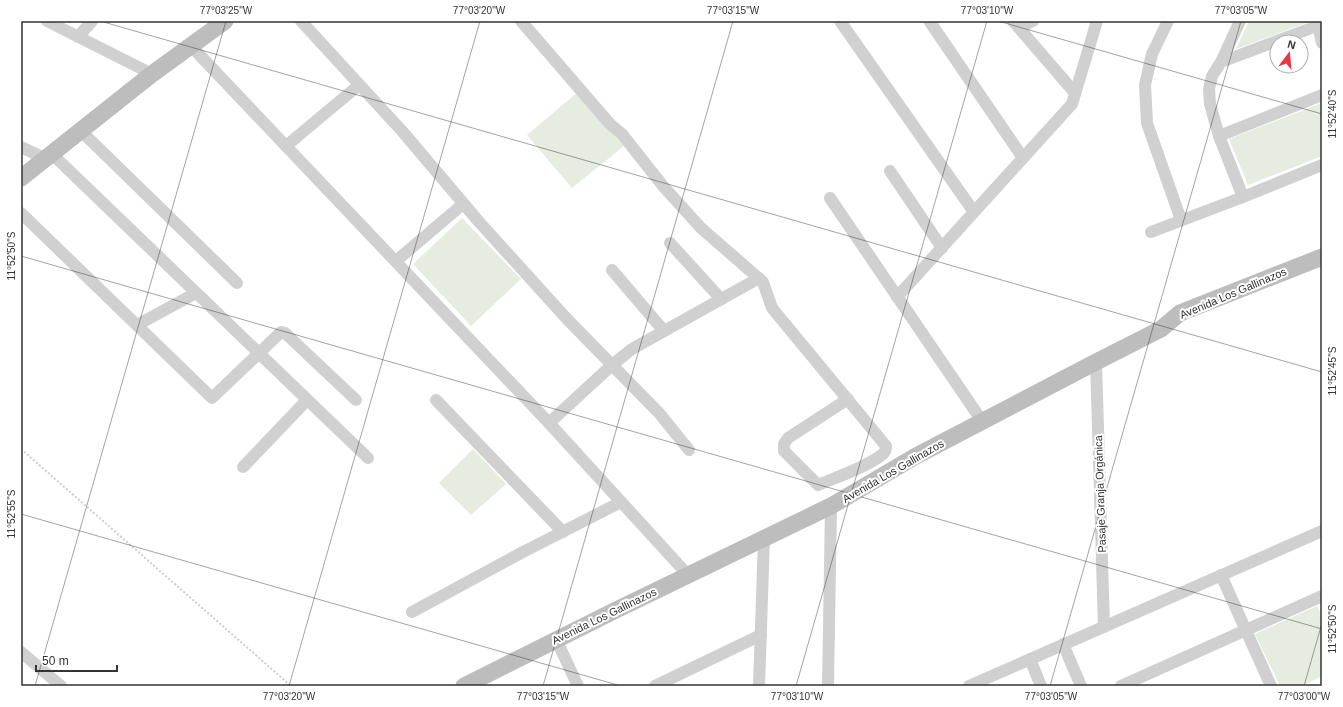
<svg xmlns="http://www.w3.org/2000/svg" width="1343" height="707" font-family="Helvetica,sans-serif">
  <rect width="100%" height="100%" fill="#fff"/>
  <g fill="#e6ecdf">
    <polygon points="1249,21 1309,21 1309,22 1236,49"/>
    <polygon points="578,92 624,146 572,188 527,135"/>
    <polygon points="1322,103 1322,156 1248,185 1229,139"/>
    <polygon points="462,218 521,279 471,326 413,264"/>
    <polygon points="473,449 506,484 471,515 439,483"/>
    <polygon points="1317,606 1322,617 1322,676 1302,686 1280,686 1255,634"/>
  </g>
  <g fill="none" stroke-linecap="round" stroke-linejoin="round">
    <polyline stroke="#cdcdcd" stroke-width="2" stroke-dasharray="2 2" stroke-linecap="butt" points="21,449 291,686"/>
    <g stroke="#d0d0d0" stroke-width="12">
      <polyline points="47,21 152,74"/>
      <polyline points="301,21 402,131 480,223 567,319 659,413 689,450"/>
      <path d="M521,21L610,124L622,134L663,186L701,228L763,282L772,308L886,446C886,449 885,452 883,454C867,467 837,477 818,485L784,451V444L788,438L848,399"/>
      <polyline points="840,21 974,212"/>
      <polyline points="1013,21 1075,93"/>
      <polyline points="1168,21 1152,54 1145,85 1147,123 1181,220"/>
      <polyline points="1240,21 1221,62 1212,76 1209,89 1210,104 1219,136 1243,197"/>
      <polyline points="1317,21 1322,43"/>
      <polyline points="930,22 1023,158"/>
      <polyline points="1019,28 1033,21"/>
      <polyline points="78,37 92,21"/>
      <polyline points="191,46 549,423 688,575"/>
      <polyline points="1221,62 1317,26"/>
      <polyline points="80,130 237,283"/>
      <polyline points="1219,136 1322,95"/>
      <polyline points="286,146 359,85"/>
      <polyline points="21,147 44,158"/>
      <polyline points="51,153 368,458"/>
      <polyline points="890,171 942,248"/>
      <polyline points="830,198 982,421"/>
      <polyline points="21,213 212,398 281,332 285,333 356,400"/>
      <polyline points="1151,232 1243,197 1322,165"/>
      <polyline points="670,243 721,299"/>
      <polyline points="396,261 463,204"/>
      <polyline points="612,270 664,331"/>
      <polyline points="897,297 1072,104 1097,21"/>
      <polyline points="137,325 196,293"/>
      <polyline points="1096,362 1104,627"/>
      <polyline points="436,400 563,532"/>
      <polyline points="549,423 612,365 632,349 759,278"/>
      <polyline points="243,467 307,400"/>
      <polyline points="1221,575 1271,686"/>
      <polyline points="412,612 523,552 621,502"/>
      <polyline points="556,639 578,686"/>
      <polyline points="1063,644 1081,686"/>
      <polyline points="21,652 61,686"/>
      <polyline points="1030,659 1041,686"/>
      <polyline points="655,686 761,635"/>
      <polyline points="759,686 764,538"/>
      <polyline points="828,686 831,506"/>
      <polyline points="969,686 1322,531"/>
      <polyline points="1121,686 1322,596"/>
    </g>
    <g stroke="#bdbdbd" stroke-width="17">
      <polyline points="21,178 152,74 225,21"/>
      <polyline points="464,686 614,611 831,506 916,456 1096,362 1161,329 1180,313 1322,257"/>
    </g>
  </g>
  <path fill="none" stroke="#333" stroke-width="1" stroke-opacity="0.45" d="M100,21L1322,372M998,21L1322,114M21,256L1322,629M21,514L621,686M35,686L226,21M289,686L480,21M543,686L733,21M796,686L987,21M1050,686L1241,21M1304,686L1322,623"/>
  <g text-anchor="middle" stroke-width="4" stroke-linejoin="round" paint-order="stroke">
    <g font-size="11" fill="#333" stroke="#fff">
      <text transform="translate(1233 293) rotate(-23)" y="4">Avenida Los Gallinazos</text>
      <text transform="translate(893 471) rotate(-30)" y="4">Avenida Los Gallinazos</text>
      <text transform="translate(1100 494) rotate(-92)" y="4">Pasaje Granja Orgánica</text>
      <text transform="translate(604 616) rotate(-26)" y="4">Avenida Los Gallinazos</text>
    </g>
  </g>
  <rect width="1343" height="707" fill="none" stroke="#ffffff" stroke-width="44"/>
  <g transform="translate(1289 54) rotate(16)"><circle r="19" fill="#ffffff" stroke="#adadad"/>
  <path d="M0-3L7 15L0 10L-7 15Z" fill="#e63946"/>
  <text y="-6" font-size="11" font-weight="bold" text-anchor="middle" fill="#333333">N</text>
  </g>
  <path d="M36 665v6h81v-6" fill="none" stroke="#333333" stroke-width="2"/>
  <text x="42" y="665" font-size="12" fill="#333333" stroke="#ffffff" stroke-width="3" paint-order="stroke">50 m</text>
  <rect x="22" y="22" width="1299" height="663" fill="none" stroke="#333" stroke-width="1.5"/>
  <g font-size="10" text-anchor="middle" fill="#333">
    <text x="226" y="14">77°03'25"W</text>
    <text x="479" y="14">77°03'20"W</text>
    <text x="733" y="14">77°03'15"W</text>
    <text x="987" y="14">77°03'10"W</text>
    <text x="1241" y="14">77°03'05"W</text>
    <text transform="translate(1332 114) rotate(-90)" y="4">11°52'40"S</text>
    <text transform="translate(11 256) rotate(-90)" y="4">11°52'50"S</text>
    <text transform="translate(1332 371) rotate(-90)" y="4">11°52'45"S</text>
    <text transform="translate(11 514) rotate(-90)" y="4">11°52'55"S</text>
    <text transform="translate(1332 629) rotate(-90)" y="4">11°52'50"S</text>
    <text x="289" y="700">77°03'20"W</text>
    <text x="543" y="700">77°03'15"W</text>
    <text x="797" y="700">77°03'10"W</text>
    <text x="1051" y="700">77°03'05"W</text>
    <text x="1304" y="700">77°03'00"W</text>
  </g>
</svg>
